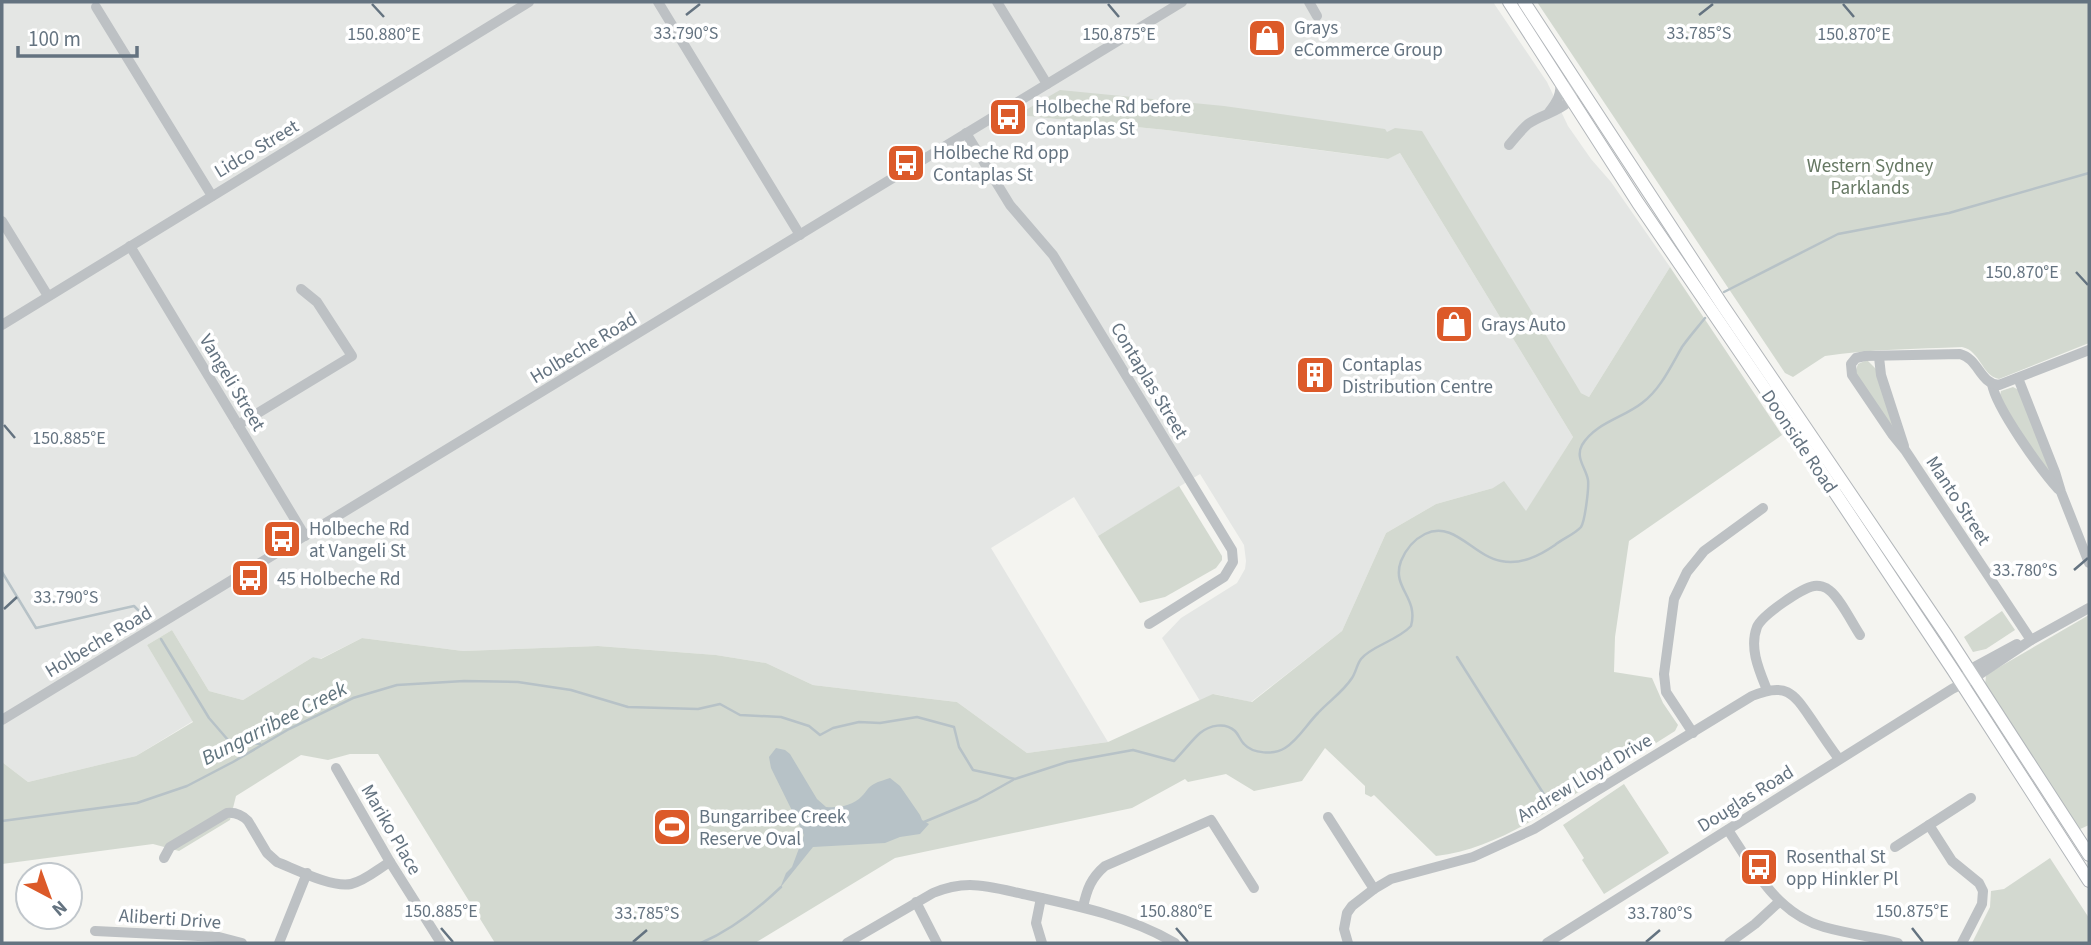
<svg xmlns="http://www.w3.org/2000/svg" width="2091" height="945" font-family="'Source Sans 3',sans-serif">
  <rect width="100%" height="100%" fill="#f4f4f0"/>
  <polygon fill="#e4e6e4" points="2,2 1493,2 1547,82 1568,126 1591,159 1611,182 1670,267 1589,397 1581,393 1387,132 1018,115 1166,130 1387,159 1400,153 1573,437 1526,512 1493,488 1436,504 1386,533 1342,631 1251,702 1214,694 1200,701 1162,638 1181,618 1237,583 1245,569 1246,561 1244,545 1200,474 1098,536 1074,497 991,548 1108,742 1027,753 957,702 813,685 766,663 716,655 598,646 463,651 362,638 320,659 313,657 243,700 209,691 172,630 147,645 193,721 136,756 28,782 2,762"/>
  <g fill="#d3d9d0">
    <path d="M1537,2H2089V343L1999,379C1981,375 1981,351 1962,347C1916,349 1870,349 1825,356L1793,377L1785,373Z"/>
    <path d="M1060,90L1224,106L1385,129L1387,132L1395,128L1422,131L1581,393L1589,397L1670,267L1782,435L1629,541L1615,637L1614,672L1652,678L1663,703L1678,725L1675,731C1646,749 1617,768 1588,786C1542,815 1492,850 1436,856L1374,795L1371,797L1365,794V786L1325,748L1302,781L1254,791L1226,774L1188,782L1185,779L1132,808L895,858L755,943H495L378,754H350L328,760L301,755L236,796L230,820L179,851L153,844L2,864V762L28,782L136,756L193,722L147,645L172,630L209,691L243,700L313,657L321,659L362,638L463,651L598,646L716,655L766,663L813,685L957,702L1027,753L1108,742L1213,694L1252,702L1342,631L1386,533L1436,504L1493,488L1504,481L1526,511L1573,437L1400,153L1388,159L1166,130L1017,115Z"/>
    <polygon points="1867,360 1876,369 1896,432 1855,373 1858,364"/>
    <polygon points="2013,387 2019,390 2052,473 2050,475 1999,400 2001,391"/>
    <polygon points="1179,486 1222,556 1222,560 1216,568 1165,597 1140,603 1098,536"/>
    <polygon points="2002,611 2015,630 1986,649 1973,652 1964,637"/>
    <polygon points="2089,615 2089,825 2078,830 1985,685 1986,676 1989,673"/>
    <polygon points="1624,784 1669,853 1604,894 1582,860 1584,858 1563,825"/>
    <polygon points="2050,858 2089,918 2089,943 1972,943 1990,907 1991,891 2004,889"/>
  </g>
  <path fill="#b7c2c7" d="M776,748L785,750L790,754L817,799L826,807C838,808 853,806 862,796C867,791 868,787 874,784C879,781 885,780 890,778L900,786L920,815L922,820L929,824L920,834L900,837L885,843L813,847L780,888L786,873L792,867L804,835L771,768L769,757Z"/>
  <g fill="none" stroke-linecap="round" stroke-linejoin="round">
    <g stroke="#b7c2c7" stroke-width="2.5">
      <polyline points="1724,292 1838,234 1949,213 2089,173"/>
      <polyline points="2,572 36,628 134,606 148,620"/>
      <polyline points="161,639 209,718 228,740 260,744"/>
      <polyline points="1457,657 1552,807"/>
      <path d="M2,821L137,803L187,786L233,762L289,729L353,698L397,685L464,681L518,682L571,690L628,707L698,709L720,704L740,715L781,717L809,726L820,735L833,728L859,722L880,723L917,717L954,727L959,747L973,770L1015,779L1067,762L1133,750L1174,761C1183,752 1191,741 1200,733C1210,725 1225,722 1235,731C1239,735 1240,740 1244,744C1253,754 1274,755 1285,748C1298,740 1307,724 1318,713C1329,701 1343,692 1352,678C1356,672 1357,664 1361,659C1371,646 1397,641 1411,626C1419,597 1391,588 1401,561C1406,549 1413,540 1425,534C1454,520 1473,556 1501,561C1521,565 1539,556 1555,545C1562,539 1575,534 1581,527C1585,521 1589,488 1588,480C1586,468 1575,458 1582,445C1595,423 1623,418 1642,403C1660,390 1671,366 1682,347C1689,337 1697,328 1705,318"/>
      <polyline points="924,822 977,800 1013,780"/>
      <path d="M701,943C731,930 758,909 781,887"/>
    </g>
    <defs>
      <g id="major">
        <polyline points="1509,2 1638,203 1802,443 1953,670 2089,881"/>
        <polyline points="1524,2 1721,303 1947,636 2089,855"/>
      </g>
    </defs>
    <use href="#major" stroke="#b2b6ba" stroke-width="14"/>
    <g stroke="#bdc1c4" stroke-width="10">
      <polyline points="658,2 800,235"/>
      <polyline points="997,2 1047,84"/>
      <polyline points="1309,2 1317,16"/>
      <polyline points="96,7 212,196"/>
      <path d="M1549,112C1557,102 1562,94 1560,81"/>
      <polyline points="966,133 1010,205 1053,255 1232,550 1233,562 1224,577 1149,624"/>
      <path d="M1509,145C1515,138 1521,130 1528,124C1547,110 1581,110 1572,78"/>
      <polyline points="2,221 48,296"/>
      <polyline points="130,246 305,536"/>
      <polyline points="2,325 529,2"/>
      <polyline points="1879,357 1881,375 1904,446"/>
      <polyline points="2018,378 2055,472 2061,492 2089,563"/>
      <path d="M1992,384C1996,408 2041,470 2058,489"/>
      <polyline points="238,425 352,356 317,302 301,289"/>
      <path d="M2031,640L1905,450L1892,434L1852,375L1851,364L1856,358L1865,356L1960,354C1979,359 1979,383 1999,385L2089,350"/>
      <polyline points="1966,676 1969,670 2017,644"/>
      <path d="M1767,690C1759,670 1749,648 1757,627C1762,615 1802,588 1814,586C1819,585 1826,587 1829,590C1840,598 1852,623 1860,635"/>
      <polyline points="2,720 1182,2"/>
      <polyline points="1693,733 1666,692 1664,674 1674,599 1687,572 1704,551 1763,508"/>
      <polyline points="336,768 390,862 441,943"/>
      <polyline points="1328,817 1374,889"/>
      <polyline points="1929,825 1952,861 1979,883 1983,891 1982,904 1962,943"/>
      <path d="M1728,830C1754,869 1776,913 1824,927C1849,934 1874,937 1898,943"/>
      <polyline points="1895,847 1971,798"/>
      <path d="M164,858L170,847L227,813C236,812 242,815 248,821L267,853L277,862C295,869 332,888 351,884C365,881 378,869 390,862"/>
      <polyline points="1041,898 1036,923 1042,943"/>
      <polyline points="916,902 937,943"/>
      <path d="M1083,907C1087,889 1091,878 1105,866L1211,820L1254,888"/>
      <polyline points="95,931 219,937 242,943"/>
      <polyline points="279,943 307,873"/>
      <path d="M847,943L933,893C945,888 957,885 970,885C987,885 1005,890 1023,894C1074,905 1129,916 1175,943"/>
      <path d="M1348,943L1344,929L1347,913L1352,906L1374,889L1391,879L1473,857L1534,829L1752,696C1788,681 1794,694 1814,723C1822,735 1830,747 1839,759"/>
      <polyline points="1547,943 1952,689 1974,678 2031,640 2089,608"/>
      <polyline points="1729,943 1755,924 1779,902"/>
    </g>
    <use href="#major" stroke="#fff" stroke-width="12"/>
  </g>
  <path fill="none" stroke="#647380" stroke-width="2.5" d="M372,4L384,17M1108,4L1119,17M1843,4L1854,17M686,15L700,4M1699,15L1713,4M2076,272L2088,285M4,425L15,438M2074,570L2088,558M4,609L17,597M441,928L453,942M1176,928L1188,942M1912,928L1923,942M633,942L647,930M1646,942L1660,930"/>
  <defs>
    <symbol id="shop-square" viewBox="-11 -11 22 22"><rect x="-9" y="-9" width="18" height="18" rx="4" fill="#dc5a29" stroke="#fff"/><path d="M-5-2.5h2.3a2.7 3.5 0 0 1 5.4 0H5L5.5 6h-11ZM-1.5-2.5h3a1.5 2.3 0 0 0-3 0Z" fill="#fff"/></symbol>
    <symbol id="bus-square" viewBox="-11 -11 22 22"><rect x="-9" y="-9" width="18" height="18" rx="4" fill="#dc5a29" stroke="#fff"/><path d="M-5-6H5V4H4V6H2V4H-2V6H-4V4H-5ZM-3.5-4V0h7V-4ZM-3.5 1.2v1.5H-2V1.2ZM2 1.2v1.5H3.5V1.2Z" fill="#fff"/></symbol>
    <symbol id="building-square" viewBox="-11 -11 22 22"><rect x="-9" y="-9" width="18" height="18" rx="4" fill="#dc5a29" stroke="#fff"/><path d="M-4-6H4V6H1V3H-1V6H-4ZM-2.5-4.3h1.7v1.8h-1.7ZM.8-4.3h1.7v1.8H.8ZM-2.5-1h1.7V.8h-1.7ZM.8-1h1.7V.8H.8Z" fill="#fff"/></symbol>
    <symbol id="stadium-square" viewBox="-11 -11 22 22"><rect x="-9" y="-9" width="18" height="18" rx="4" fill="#dc5a29" stroke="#fff"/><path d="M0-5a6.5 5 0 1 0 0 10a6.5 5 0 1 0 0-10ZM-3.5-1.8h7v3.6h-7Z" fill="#fff"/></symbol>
  </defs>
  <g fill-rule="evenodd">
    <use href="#shop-square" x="1245" y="16" width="44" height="44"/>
    <use href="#bus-square" x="986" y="95" width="44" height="44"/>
    <use href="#bus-square" x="884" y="141" width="44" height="44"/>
    <use href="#shop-square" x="1432" y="302" width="44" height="44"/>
    <use href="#building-square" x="1293" y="353" width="44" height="44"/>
    <use href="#bus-square" x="260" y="517" width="44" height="44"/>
    <use href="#bus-square" x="228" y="556" width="44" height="44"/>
    <use href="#stadium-square" x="650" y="805" width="44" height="44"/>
    <use href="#bus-square" x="1737" y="845" width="44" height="44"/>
  </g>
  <g text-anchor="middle" stroke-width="7" stroke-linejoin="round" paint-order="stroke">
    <g font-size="19" fill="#647380" stroke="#fff" text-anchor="start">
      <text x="1294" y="34">Grays<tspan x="1294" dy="22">eCommerce Group</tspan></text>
      <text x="1035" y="113">Holbeche Rd before<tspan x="1035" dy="22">Contaplas St</tspan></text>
      <text x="933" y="159">Holbeche Rd opp<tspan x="933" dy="22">Contaplas St</tspan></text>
      <text x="1481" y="331">Grays Auto</text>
      <text x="1342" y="371">Contaplas<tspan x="1342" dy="22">Distribution Centre</tspan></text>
      <text x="309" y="535">Holbeche Rd<tspan x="309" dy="22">at Vangeli St</tspan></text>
      <text x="277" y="585">45 Holbeche Rd</text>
      <text x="699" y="823">Bungarribee Creek<tspan x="699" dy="22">Reserve Oval</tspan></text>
      <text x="1786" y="863">Rosenthal St<tspan x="1786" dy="22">opp Hinkler Pl</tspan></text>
    </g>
    <g font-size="19" fill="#647380" stroke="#fff">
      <text transform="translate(256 148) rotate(-31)" y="7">Lidco Street</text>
      <text transform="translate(583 347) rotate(-31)" y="7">Holbeche Road</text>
      <text transform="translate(1150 380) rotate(59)" y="7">Contaplas Street</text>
      <text transform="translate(233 382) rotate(59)" y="7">Vangeli Street</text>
      <text transform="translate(1800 441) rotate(56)" y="7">Doonside Road</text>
      <text transform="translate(1959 500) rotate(57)" y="7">Manto Street</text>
      <text transform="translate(98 641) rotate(-31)" y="7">Holbeche Road</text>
      <text transform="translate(1584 777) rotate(-31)" y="7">Andrew Lloyd Drive</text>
      <text transform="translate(1745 798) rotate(-32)" y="7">Douglas Road</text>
      <text transform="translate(392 829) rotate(60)" y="7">Mariko Place</text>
      <text transform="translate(170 918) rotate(4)" y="7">Aliberti Drive</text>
    </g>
    <g font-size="19" fill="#667863" stroke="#fff">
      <text x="1870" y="172">Western Sydney<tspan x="1870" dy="22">Parklands</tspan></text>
    </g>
    <g font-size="21" font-style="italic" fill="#60747e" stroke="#fff">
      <text transform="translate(274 723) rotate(-27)" y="7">Bungarribee Creek</text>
    </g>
  </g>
  <g font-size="18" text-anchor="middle" fill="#647380" stroke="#fff" stroke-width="7" stroke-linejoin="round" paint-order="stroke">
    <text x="686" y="39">33.790°S</text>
    <text x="1699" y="39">33.785°S</text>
    <text x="384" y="40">150.880°E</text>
    <text x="1119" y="40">150.875°E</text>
    <text x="1854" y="40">150.870°E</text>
    <text x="2022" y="278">150.870°E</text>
    <text x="69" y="444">150.885°E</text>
    <text x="2025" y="576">33.780°S</text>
    <text x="66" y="603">33.790°S</text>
    <text x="441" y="917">150.885°E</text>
    <text x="1176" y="917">150.880°E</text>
    <text x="1912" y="917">150.875°E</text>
    <text x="647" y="919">33.785°S</text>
    <text x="1660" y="919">33.780°S</text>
  </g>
  <rect width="2091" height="945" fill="none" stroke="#647380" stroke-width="7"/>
  <g transform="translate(49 896) rotate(139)"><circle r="33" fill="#ffffff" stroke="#c1c7cc" stroke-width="2"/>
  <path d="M0-5L12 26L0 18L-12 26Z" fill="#dc5a29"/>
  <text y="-10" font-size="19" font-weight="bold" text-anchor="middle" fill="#647380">N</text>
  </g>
  <path d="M18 46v10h119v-10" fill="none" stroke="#647380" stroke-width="3.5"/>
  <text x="28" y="46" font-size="21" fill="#647380" stroke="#ffffff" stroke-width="5" paint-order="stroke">100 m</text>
</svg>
